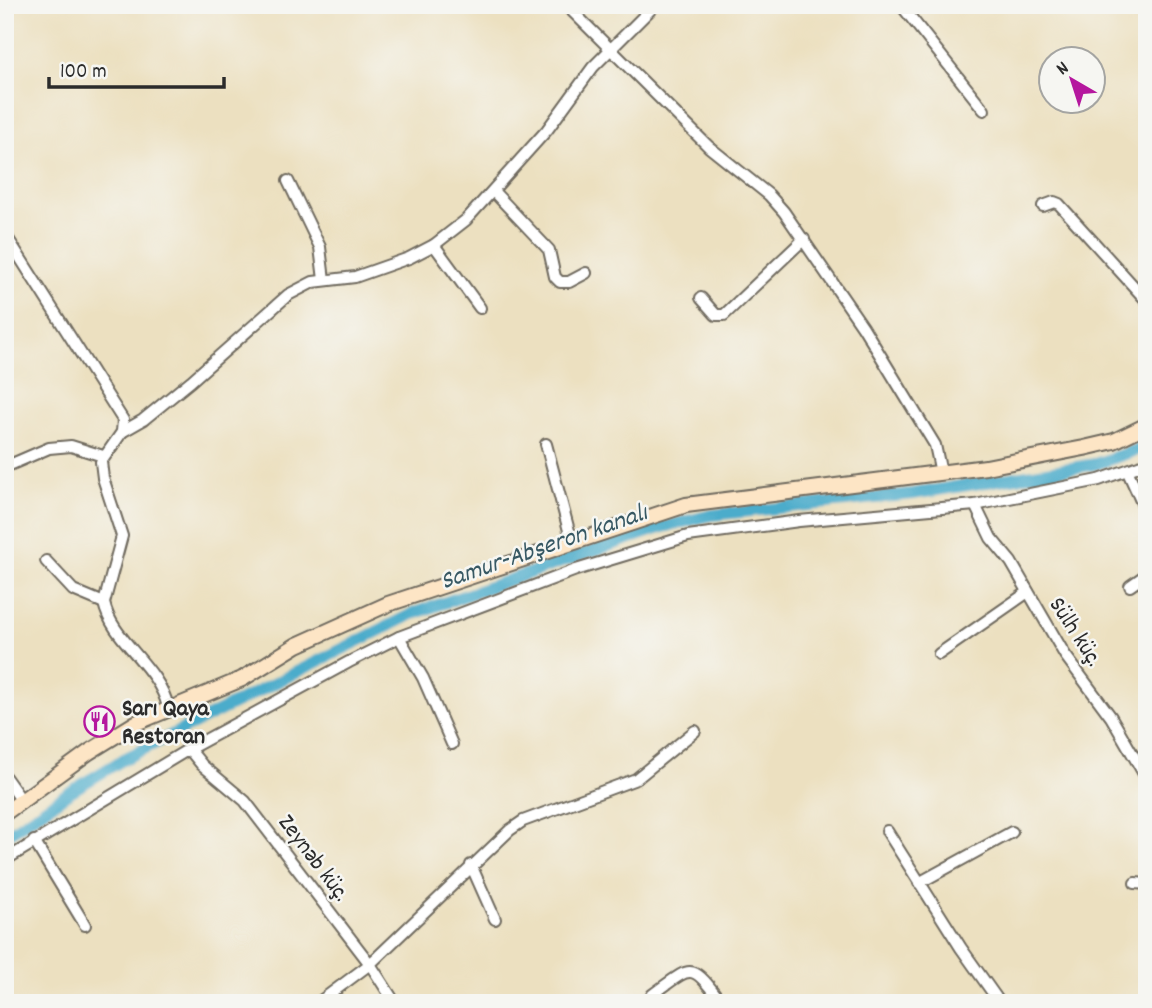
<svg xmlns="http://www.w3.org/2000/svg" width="1152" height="1008" font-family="Dekko,sans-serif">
  <rect width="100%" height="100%" fill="#f6f6f2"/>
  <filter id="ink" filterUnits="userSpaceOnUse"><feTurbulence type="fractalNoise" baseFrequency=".0143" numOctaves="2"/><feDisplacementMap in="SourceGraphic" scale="14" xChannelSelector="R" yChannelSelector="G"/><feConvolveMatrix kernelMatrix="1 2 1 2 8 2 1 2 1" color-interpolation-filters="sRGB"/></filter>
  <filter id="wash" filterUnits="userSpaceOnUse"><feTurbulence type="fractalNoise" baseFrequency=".00686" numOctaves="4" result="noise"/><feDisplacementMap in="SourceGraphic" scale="28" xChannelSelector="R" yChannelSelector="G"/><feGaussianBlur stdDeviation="1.57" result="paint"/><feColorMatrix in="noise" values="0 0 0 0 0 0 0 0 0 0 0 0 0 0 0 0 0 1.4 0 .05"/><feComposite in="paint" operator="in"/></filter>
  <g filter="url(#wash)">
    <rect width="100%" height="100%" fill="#ece0c0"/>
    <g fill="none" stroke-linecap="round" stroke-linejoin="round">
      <polyline stroke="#4caccb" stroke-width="12" points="5,836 65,795 124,759 412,614 659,528 712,515 912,494 1096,464 1147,446"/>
    </g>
  </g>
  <g filter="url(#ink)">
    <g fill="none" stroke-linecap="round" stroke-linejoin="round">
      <defs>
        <g id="street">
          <polyline points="566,5 709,147 769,195 784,212 863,327 935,445 941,473"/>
          <polyline points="901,5 984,110"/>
          <polyline points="288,181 320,247 324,280"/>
          <polyline points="493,191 549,250 555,277 560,282 569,282 586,273"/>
          <polyline points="1043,206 1054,202 1059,204 1147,301"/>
          <path d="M5,234L123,420L122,432L101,462L103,478L122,536L104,603C112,641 158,665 168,707"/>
          <polyline points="434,245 480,308"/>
          <polyline points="701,298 716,315 724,315 804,239"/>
          <polyline points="122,432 143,420 191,381 288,295 313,282 355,277 409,258 434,245 466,220 547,130 593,67 655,5"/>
          <polyline points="546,444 572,542"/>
          <polyline points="5,467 49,448 71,446 103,456"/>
          <polyline points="1128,472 1147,514"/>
          <polyline points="975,505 991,538 1011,562 1065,655 1111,717 1147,779"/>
          <polyline points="46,561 73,590 104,603"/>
          <polyline points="1130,586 1147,574"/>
          <polyline points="399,637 423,678 452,744"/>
          <polyline points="939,654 1028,592"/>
          <polyline points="189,749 202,765 245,801 370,964 395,1003"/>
          <polyline points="5,777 22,801"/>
          <polyline points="887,831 961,948 1000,1003"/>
          <polyline points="34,841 85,925"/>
          <polyline points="5,860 189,749 349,662 399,637 576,570 688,536 799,521 975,505 1099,480 1147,463"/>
          <polyline points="471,865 495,919"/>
          <polyline points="919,883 1012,832"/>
          <polyline points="1135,883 1147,884"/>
          <polyline points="318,1003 370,964 510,830 523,821 636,779 695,731"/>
          <path d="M667,1003L656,1001L652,995C693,965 690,961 722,1003"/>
        </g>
        <polyline id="secondary" points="5,813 89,752 136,723 242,679 297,645 388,604 686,505 986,467 1084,448 1114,441 1147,425"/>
      </defs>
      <use href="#street" stroke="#6f6a5f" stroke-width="14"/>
      <use href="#secondary" stroke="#6f6a5f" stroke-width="18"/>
      <use href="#street" stroke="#fff" stroke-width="10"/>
      <use href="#secondary" stroke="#fde5c5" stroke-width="14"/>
    </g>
  </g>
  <defs>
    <symbol id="restaurant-ring" viewBox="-11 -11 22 22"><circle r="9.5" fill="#f6f6f2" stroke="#b5179e" stroke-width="1.5"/><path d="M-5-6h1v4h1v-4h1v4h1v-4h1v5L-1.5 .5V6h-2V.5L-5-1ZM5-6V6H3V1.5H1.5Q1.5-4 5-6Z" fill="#b5179e"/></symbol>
  </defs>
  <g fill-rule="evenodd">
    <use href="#restaurant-ring" x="82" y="704" width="35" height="35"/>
  </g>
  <g text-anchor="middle" stroke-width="5" stroke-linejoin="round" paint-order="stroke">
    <g font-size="24" fill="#2b2b2b" stroke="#f6f6f2">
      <text transform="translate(1077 631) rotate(57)" y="8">Sülh küç.</text>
      <text transform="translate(315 857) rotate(53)" y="8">Zeynəb küç.</text>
    </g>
    <g font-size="24" font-weight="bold" fill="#2b2b2b" stroke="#f6f6f2" text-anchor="start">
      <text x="122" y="715">Sarı Qaya<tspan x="122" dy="28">Restoran</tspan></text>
    </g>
    <g font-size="26" font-style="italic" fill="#375863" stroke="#f6f6f2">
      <text transform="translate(543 545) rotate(-19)" y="9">Samur-Abşeron kanalı</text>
    </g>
  </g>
  <rect width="1152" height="1008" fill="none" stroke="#f6f6f2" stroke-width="28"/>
  <g transform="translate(1072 80) rotate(321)"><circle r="33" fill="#f6f6f2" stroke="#a5a5a2" stroke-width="2"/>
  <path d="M0-5L12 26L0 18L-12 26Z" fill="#b5179e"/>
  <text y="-10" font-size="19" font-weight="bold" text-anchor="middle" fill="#2b2b2b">N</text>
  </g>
  <path d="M49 77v10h175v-10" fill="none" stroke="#2b2b2b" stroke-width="3.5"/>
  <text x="60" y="77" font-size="21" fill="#2b2b2b" stroke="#f6f6f2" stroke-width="5" paint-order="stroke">100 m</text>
</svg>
